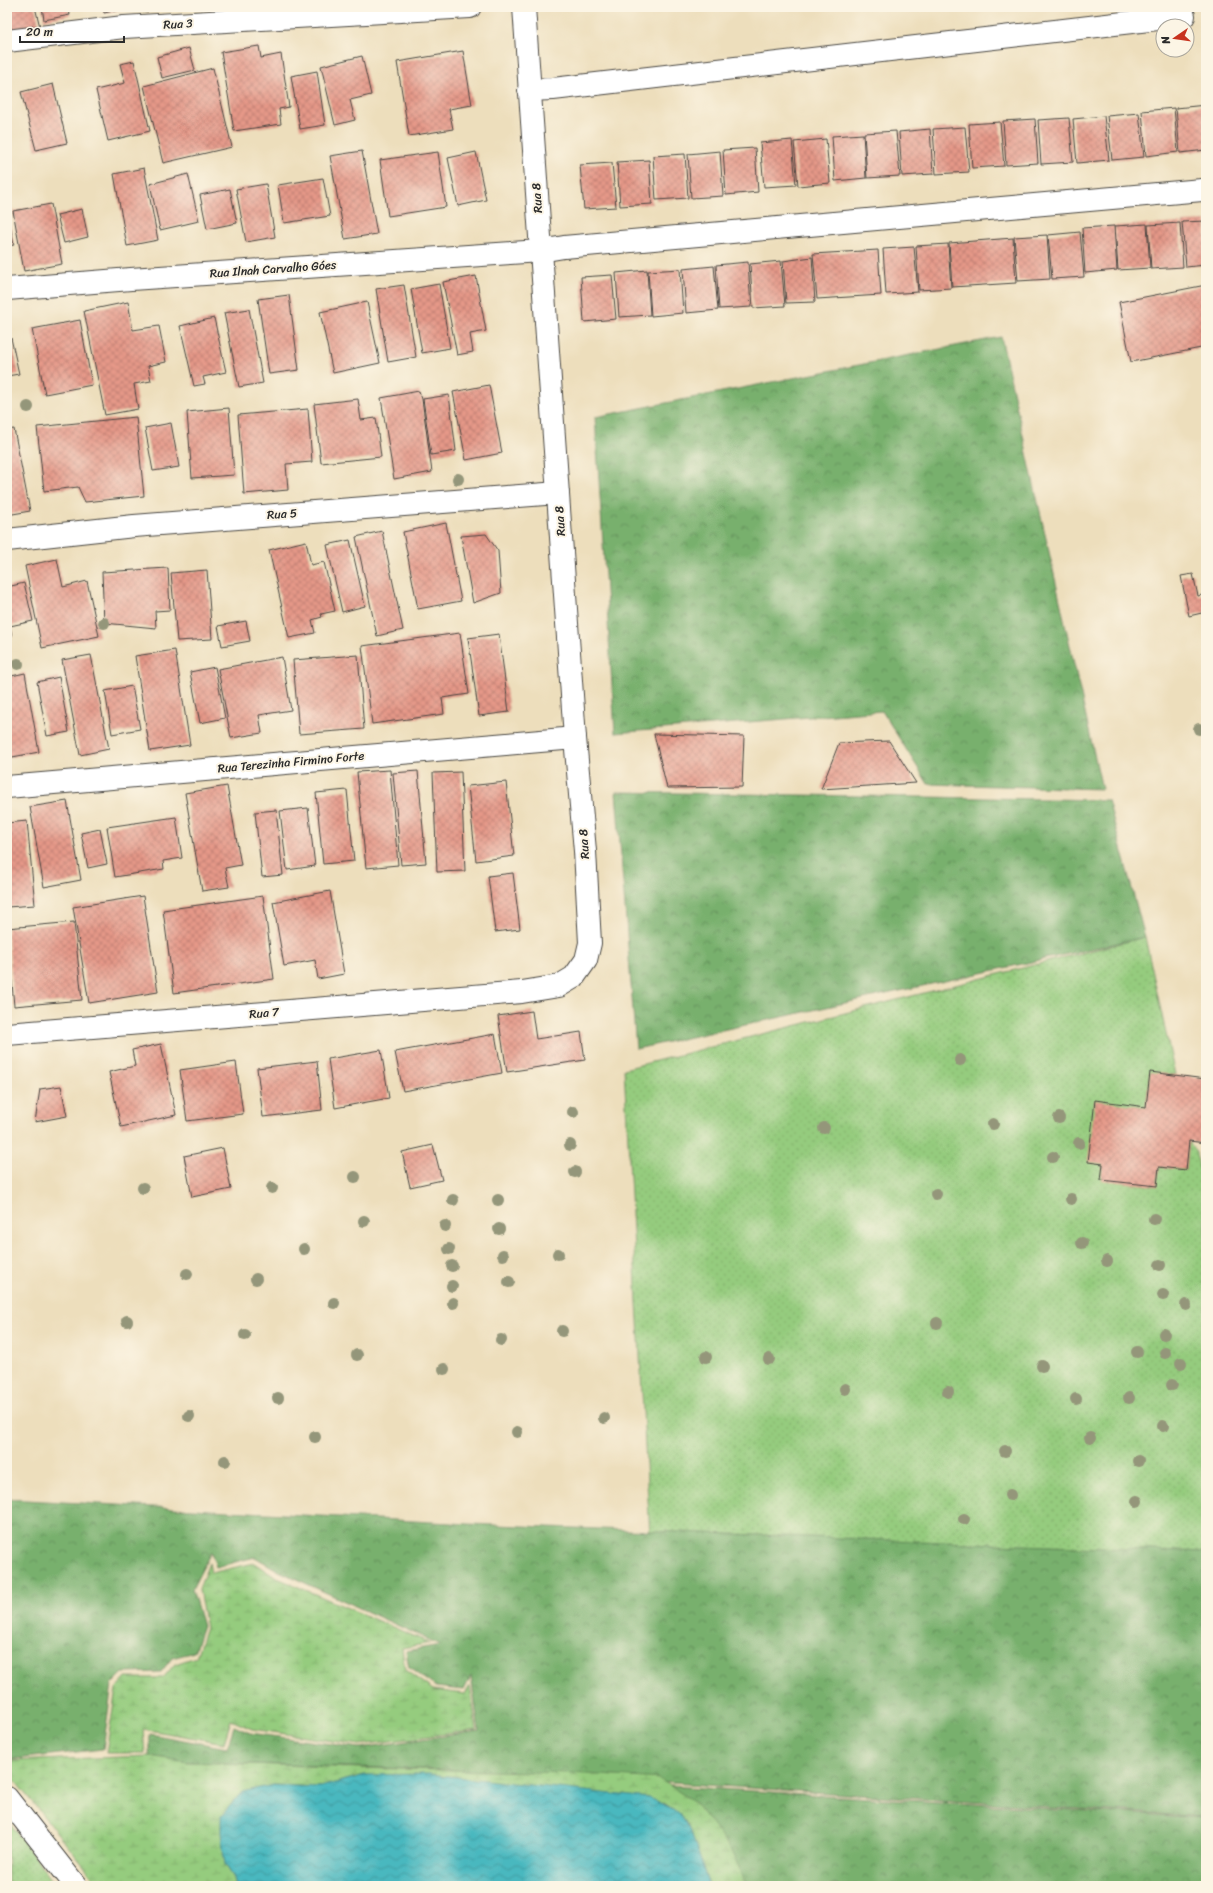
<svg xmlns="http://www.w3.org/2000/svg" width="1213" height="1893" font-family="Sriracha,sans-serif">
  <defs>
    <pattern id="grass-dots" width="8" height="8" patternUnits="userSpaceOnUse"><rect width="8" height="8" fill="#95cc7e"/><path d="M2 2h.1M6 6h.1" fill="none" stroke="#81af6d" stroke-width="1.8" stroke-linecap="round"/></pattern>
    <pattern id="forest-crowns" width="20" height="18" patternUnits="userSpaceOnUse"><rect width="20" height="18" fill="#78b06d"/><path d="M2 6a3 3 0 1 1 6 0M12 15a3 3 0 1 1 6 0" fill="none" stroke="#638f5a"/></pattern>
    <pattern id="wetland-marsh" width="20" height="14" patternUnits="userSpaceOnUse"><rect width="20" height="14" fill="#95cc7e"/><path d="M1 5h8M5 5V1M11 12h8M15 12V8" fill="none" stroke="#81af6d"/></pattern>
    <pattern id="water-waves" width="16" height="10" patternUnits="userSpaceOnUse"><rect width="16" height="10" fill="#49b8bf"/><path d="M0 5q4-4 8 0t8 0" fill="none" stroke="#3d969b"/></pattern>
    <pattern id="building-cross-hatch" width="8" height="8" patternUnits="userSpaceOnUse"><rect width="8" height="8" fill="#e59888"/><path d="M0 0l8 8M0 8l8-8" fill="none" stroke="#ba7c6f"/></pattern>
  </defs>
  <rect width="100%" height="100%" fill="#fcf5e5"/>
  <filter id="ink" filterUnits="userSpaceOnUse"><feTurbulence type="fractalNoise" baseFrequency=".025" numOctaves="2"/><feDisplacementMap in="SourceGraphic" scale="8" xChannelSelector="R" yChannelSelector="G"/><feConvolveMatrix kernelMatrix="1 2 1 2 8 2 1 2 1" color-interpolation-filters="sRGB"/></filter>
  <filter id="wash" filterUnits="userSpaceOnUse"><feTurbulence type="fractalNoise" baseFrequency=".012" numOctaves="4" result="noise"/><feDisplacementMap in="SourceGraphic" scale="16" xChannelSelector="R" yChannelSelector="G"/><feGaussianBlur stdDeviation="0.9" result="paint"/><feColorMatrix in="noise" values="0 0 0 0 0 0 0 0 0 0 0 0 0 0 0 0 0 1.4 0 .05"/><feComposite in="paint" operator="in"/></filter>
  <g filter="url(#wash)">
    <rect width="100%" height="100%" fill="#eddebc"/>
    <g fill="url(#grass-dots)" stroke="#607c54">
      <polygon points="1145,937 1175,1075 1150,1073 1146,1107 1095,1101 1103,1164 1101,1179 1157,1186 1159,1167 1186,1170 1189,1141 1196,1153 1206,1197 1206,1553 650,1536 624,1069"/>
      <polygon points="7,1819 56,1886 8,1886"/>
    </g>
    <g fill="url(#forest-crowns)" stroke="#526e4c">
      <polygon points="1001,337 1102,789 928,784 882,711 615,733 595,417"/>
      <polygon points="616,792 1108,800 1145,937 636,1049"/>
      <polygon points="7,1499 469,1524 1206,1552 1206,1817 483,1771 188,1762 149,1756 150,1734 227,1748 234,1726 250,1733 360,1748 479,1731 471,1676 464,1690 436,1687 409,1668 406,1651 440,1645 279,1571 255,1557 216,1567 211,1552 192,1589 203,1626 194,1652 172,1658 161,1672 123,1673 112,1684 103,1749 7,1760"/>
      <polygon points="670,1786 1206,1818 1206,1886 740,1886"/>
    </g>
    <g fill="url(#wetland-marsh)" stroke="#607c54">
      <polygon points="209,1563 211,1573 254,1563 275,1577 430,1643 402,1648 405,1670 433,1690 465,1694 470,1686 477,1730 360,1745 252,1729 231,1720 224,1743 143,1729 145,1753 106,1753 116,1689 126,1678 163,1678 175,1664 196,1657 206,1628 199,1589"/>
      <polygon points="149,1756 188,1762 361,1768 572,1773 660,1779 694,1802 729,1847 748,1886 709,1886 687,1824 677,1812 664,1803 365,1775 320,1787 272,1785 225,1864 234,1878 236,1886 100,1886 7,1771 7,1761"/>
    </g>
    <path fill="url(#water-waves)" stroke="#3a7275" d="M429,1774L649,1798C659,1802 668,1805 677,1812C692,1825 702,1866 709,1886H236L234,1878L225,1864L221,1833V1816L242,1792L272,1785L320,1787L365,1775Z"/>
    <g id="blocks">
      <g fill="url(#building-cross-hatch)">
        <polygon points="7,7 35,7 40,27 7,36"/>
        <polygon points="42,7 68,7 70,15 44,20"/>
        <polygon points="103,7 130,7 130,8 104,13"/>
        <polygon points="259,46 261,58 281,54 289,107 279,109 281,124 234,131 221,52"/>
        <polygon points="189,48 195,70 162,78 157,57"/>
        <polygon points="463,51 472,105 449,109 453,129 409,136 397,62"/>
        <polygon points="362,56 371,95 350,100 355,120 335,125 321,66"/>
        <polygon points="134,61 150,131 108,141 96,90 125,83 120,64"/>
        <polygon points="213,68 232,147 163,163 144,86"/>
        <polygon points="317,71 325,125 300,129 291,76"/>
        <polygon points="53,84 67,143 36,150 21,92"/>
        <polygon points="1206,105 1206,150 1180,153 1176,108"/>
        <polygon points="1174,108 1178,152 1146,156 1142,111"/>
        <polygon points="1139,113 1144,157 1112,160 1107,116"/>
        <polygon points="1104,116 1109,160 1077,163 1073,119"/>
        <polygon points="1069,118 1073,162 1041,164 1038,120"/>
        <polygon points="1035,119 1038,163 1006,165 1003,121"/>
        <polygon points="1000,122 1004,166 972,168 969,124"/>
        <polygon points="965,127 969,172 936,174 933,129"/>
        <polygon points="930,129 933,174 902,176 899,132"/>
        <polygon points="896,131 900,176 867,178 864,133"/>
        <polygon points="863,134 866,178 835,181 832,136"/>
        <polygon points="826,139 830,183 798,186 794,142"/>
        <polygon points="792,140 796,185 764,187 760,143"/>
        <polygon points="755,148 758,192 726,195 723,150"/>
        <polygon points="362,151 377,234 345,239 330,156"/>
        <polygon points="720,151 723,196 691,198 688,154"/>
        <polygon points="438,152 446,207 388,216 380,160"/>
        <polygon points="476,152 486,200 458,206 448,158"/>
        <polygon points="685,154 688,198 656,200 653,156"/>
        <polygon points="649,160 652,204 620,206 617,162"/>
        <polygon points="612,163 616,207 584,209 580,165"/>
        <polygon points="144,168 158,240 127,246 114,174"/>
        <polygon points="188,174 199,221 160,230 150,184"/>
        <polygon points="323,178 330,216 284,223 278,185"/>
        <polygon points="266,184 275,237 246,242 236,189"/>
        <polygon points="230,189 237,223 207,229 200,195"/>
        <polygon points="51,204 62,264 24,271 13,211"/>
        <polygon points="82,209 88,237 64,243 57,215"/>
        <polygon points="7,212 14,245 7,246"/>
        <polygon points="1206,221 1206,265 1186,267 1182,222"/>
        <polygon points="1180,223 1183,267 1151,269 1148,225"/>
        <polygon points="1147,224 1150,268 1118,270 1115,226"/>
        <polygon points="1114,226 1117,270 1085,273 1082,228"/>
        <polygon points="1080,232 1084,277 1052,279 1048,235"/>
        <polygon points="1047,235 1050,279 1018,281 1014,237"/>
        <polygon points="1013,238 1016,283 952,287 949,243"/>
        <polygon points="948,244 951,288 919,290 916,246"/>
        <polygon points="914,247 918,292 886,294 883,249"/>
        <polygon points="878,250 881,295 817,299 813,254"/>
        <polygon points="812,257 815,302 786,303 783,261"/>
        <polygon points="781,261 785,306 753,308 750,264"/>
        <polygon points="748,262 751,307 719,309 716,265"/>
        <polygon points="714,266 718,310 686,313 683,269"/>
        <polygon points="680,269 683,313 651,316 648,271"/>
        <polygon points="647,270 650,315 619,317 616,273"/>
        <polygon points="612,275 616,319 584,322 581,277"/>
        <polygon points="476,276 486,331 470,334 473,352 457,355 443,282"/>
        <polygon points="439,284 450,348 422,353 411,289"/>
        <polygon points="404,285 416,357 388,362 376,289"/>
        <polygon points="1206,285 1206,347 1131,362 1119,302"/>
        <polygon points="289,295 299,370 269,374 258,299"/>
        <polygon points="128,302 133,330 159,326 166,362 148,366 151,381 134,384 138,409 105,415 84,311"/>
        <polygon points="367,302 380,363 333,373 320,312"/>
        <polygon points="249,309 263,383 239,387 224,313"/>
        <polygon points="214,318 226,372 203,377 205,384 194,386 180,326"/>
        <polygon points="80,320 92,385 45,394 32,329"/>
        <polygon points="11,338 19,374 7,376 7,339"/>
        <polygon points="489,385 502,453 466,460 453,392"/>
        <polygon points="419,391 422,399 432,472 394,479 381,398"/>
        <polygon points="449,395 456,451 431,455 423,399"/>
        <polygon points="358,399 361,420 376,418 381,457 321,463 314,404"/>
        <polygon points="229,408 234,475 192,478 187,412"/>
        <polygon points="308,409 312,462 286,464 288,490 244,494 238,415"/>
        <polygon points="136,417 144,496 85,502 78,487 44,491 37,427"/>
        <polygon points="171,423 179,467 153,471 145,428"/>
        <polygon points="14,429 30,511 7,515 7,430"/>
        <polygon points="446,523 461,601 418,609 403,532"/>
        <polygon points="382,531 403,630 377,636 356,537"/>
        <polygon points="486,534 498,551 501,593 473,603 461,536"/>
        <polygon points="350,540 365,606 342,612 327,545"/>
        <polygon points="306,541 311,565 324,562 335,611 321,614 322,617 312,620 315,633 289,638 269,550"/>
        <polygon points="57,559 63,587 87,581 99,636 42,648 25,566"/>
        <polygon points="168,568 170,610 155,611 156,628 104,623 102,572"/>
        <polygon points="207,570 212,639 177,641 171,573"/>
        <polygon points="1193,574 1198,596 1206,594 1206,612 1189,616 1181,576"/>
        <polygon points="24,583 33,621 10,626 12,636 7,637 7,587"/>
        <polygon points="246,621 250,641 222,646 218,626"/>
        <polygon points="460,633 469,694 442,698 444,714 372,724 362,646"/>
        <polygon points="499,634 509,712 479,716 468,638"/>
        <polygon points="175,650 190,745 150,751 135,656"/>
        <polygon points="91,655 109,749 80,755 62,660"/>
        <polygon points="358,655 364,729 299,734 293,660"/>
        <polygon points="282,657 291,710 259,715 262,733 231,738 218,669"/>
        <polygon points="215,667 225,718 200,723 190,672"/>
        <polygon points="25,673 39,752 7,758 7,677"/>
        <polygon points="59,677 69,732 47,736 37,682"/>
        <polygon points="132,686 140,729 112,734 105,691"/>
        <polygon points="654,734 744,736 742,787 667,788"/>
        <polygon points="889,741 916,783 821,789 839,743"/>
        <polygon points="390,770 398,865 366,868 357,772"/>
        <polygon points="418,771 426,863 401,865 393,773"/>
        <polygon points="461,772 465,871 437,872 433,773"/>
        <polygon points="506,782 514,856 476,861 468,786"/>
        <polygon points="227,786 241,865 225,868 229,887 202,891 185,793"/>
        <polygon points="347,790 354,861 323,864 316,793"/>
        <polygon points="67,801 81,880 44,887 30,807"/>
        <polygon points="308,808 315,866 287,870 280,811"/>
        <polygon points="276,810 283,875 262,877 255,812"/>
        <polygon points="176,817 182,858 163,861 164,869 115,877 107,827"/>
        <polygon points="27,821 35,905 7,907 7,823"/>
        <polygon points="100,829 107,864 88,868 81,833"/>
        <polygon points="513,873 520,929 495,932 488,876"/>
        <polygon points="330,891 344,974 318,979 315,960 284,966 273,902"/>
        <polygon points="143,896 158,992 89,1003 73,907"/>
        <polygon points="263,896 274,979 174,993 163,910"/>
        <polygon points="74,922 82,1000 14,1006 7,928"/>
        <polygon points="532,1011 536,1039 581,1032 585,1060 507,1072 498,1016"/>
        <polygon points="495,1034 502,1073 403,1091 395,1052"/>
        <polygon points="161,1044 176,1115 121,1127 109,1072 135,1066 132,1050"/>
        <polygon points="381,1050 389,1098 335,1108 328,1059"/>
        <polygon points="317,1061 322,1110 263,1117 257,1068"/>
        <polygon points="236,1062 243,1114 187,1121 180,1070"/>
        <polygon points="1150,1072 1206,1079 1206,1143 1189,1141 1186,1170 1159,1167 1157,1186 1101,1180 1103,1164 1088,1162 1095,1100 1146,1107"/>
        <polygon points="61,1086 67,1116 35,1122 40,1089"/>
        <polygon points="433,1145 442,1180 410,1187 402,1152"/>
        <polygon points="223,1148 231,1189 192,1197 184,1156"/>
      </g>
    </g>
  </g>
  <g filter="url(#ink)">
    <use href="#blocks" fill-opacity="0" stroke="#484641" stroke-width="1"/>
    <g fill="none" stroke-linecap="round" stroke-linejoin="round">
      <defs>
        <g id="minor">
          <polyline points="7,41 124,27 470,7"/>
          <polyline points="529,90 553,89 1184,16"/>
          <polyline points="7,289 131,279 540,251 564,247 1202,190"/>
          <polyline points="7,540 134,526 558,493"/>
          <polyline points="7,787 575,738"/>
          <polyline points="7,1034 522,992 559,986 574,977 586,960 590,943 585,851 575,738 524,7"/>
          <polyline points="7,1798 76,1886"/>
        </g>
      </defs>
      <use href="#minor" stroke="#484641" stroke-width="24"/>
      <use href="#minor" stroke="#fff" stroke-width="22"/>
    </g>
    <g fill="#94967a">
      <circle cx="28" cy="407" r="6"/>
      <circle cx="458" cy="479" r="6"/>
      <circle cx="104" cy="623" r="6"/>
      <circle cx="18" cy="664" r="6"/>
      <circle cx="1199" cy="729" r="6"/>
      <circle cx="960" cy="1060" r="6"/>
      <circle cx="573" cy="1112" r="6"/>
      <circle cx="1059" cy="1118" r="6"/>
      <circle cx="993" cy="1124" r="6"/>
      <circle cx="824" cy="1128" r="6"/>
      <circle cx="1079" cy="1143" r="6"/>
      <circle cx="570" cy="1145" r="6"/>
      <circle cx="1053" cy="1157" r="6"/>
      <circle cx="575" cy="1172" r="6"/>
      <circle cx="355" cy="1177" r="6"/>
      <circle cx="143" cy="1188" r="6"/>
      <circle cx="272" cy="1188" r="6"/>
      <circle cx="936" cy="1194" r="6"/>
      <circle cx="1071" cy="1199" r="6"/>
      <circle cx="453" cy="1200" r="6"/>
      <circle cx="498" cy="1200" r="6"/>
      <circle cx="1154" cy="1219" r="6"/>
      <circle cx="364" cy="1221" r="6"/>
      <circle cx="445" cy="1226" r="6"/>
      <circle cx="499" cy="1229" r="6"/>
      <circle cx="1082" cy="1243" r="6"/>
      <circle cx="304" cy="1249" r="6"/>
      <circle cx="449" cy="1249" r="6"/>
      <circle cx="558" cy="1254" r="6"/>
      <circle cx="503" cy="1255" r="6"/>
      <circle cx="1107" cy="1261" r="6"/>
      <circle cx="1160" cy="1265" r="6"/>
      <circle cx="452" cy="1266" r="6"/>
      <circle cx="187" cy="1274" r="6"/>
      <circle cx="256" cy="1279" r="6"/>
      <circle cx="509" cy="1282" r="6"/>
      <circle cx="452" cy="1286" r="6"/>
      <circle cx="1163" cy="1295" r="6"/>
      <circle cx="334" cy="1303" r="6"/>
      <circle cx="453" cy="1303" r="6"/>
      <circle cx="1186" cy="1305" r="6"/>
      <circle cx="127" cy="1321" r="6"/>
      <circle cx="937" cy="1323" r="6"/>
      <circle cx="562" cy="1331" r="6"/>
      <circle cx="1164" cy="1334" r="6"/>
      <circle cx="245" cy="1335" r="6"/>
      <circle cx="501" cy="1340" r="6"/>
      <circle cx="1137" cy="1352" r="6"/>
      <circle cx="1165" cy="1353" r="6"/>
      <circle cx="357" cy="1355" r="6"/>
      <circle cx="706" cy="1357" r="6"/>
      <circle cx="769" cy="1359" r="6"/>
      <circle cx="1181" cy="1363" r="6"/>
      <circle cx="1042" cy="1366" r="6"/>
      <circle cx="444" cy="1369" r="6"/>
      <circle cx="1172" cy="1385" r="6"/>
      <circle cx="845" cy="1389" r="6"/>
      <circle cx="948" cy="1392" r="6"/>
      <circle cx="278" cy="1398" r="6"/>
      <circle cx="1129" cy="1398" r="6"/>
      <circle cx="1076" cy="1399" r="6"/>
      <circle cx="189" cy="1416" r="6"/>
      <circle cx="604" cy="1418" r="6"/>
      <circle cx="1163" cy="1426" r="6"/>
      <circle cx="517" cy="1432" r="6"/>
      <circle cx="315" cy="1437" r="6"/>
      <circle cx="1090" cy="1438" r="6"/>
      <circle cx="1005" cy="1451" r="6"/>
      <circle cx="225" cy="1461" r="6"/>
      <circle cx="1138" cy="1461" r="6"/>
      <circle cx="1010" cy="1495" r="6"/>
      <circle cx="1137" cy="1501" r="6"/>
      <circle cx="964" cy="1519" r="6"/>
    </g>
  </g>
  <g text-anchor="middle" stroke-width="4" stroke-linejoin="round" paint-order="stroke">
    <g font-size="12" fill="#2b2b2b" stroke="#fcf5e5">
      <text transform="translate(178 24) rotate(-3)" y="4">Rua 3</text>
      <text transform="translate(537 198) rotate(-94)" y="4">Rua 8</text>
      <text transform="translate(273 269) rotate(-4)" y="4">Rua Ilnah Carvalho Góes</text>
      <text transform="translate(282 514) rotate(-4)" y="4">Rua 5</text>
      <text transform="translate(560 521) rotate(-94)" y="4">Rua 8</text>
      <text transform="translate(291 762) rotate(-5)" y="4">Rua Terezinha Firmino Forte</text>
      <text transform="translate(584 844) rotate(-94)" y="4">Rua 8</text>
      <text transform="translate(264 1013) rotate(-5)" y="4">Rua 7</text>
    </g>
  </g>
  <rect width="1213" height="1893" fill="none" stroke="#fcf5e5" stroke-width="24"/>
  <g transform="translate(1175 38) rotate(257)"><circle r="19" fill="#fcf5e5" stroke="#a8a49b"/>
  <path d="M0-3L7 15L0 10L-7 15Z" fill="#c8321e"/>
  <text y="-6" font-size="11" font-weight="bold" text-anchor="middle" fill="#2b2b2b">N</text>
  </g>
  <path d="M20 36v6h104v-6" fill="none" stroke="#2b2b2b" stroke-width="2"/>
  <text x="26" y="36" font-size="12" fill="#2b2b2b" stroke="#fcf5e5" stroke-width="3" paint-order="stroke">20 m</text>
</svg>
